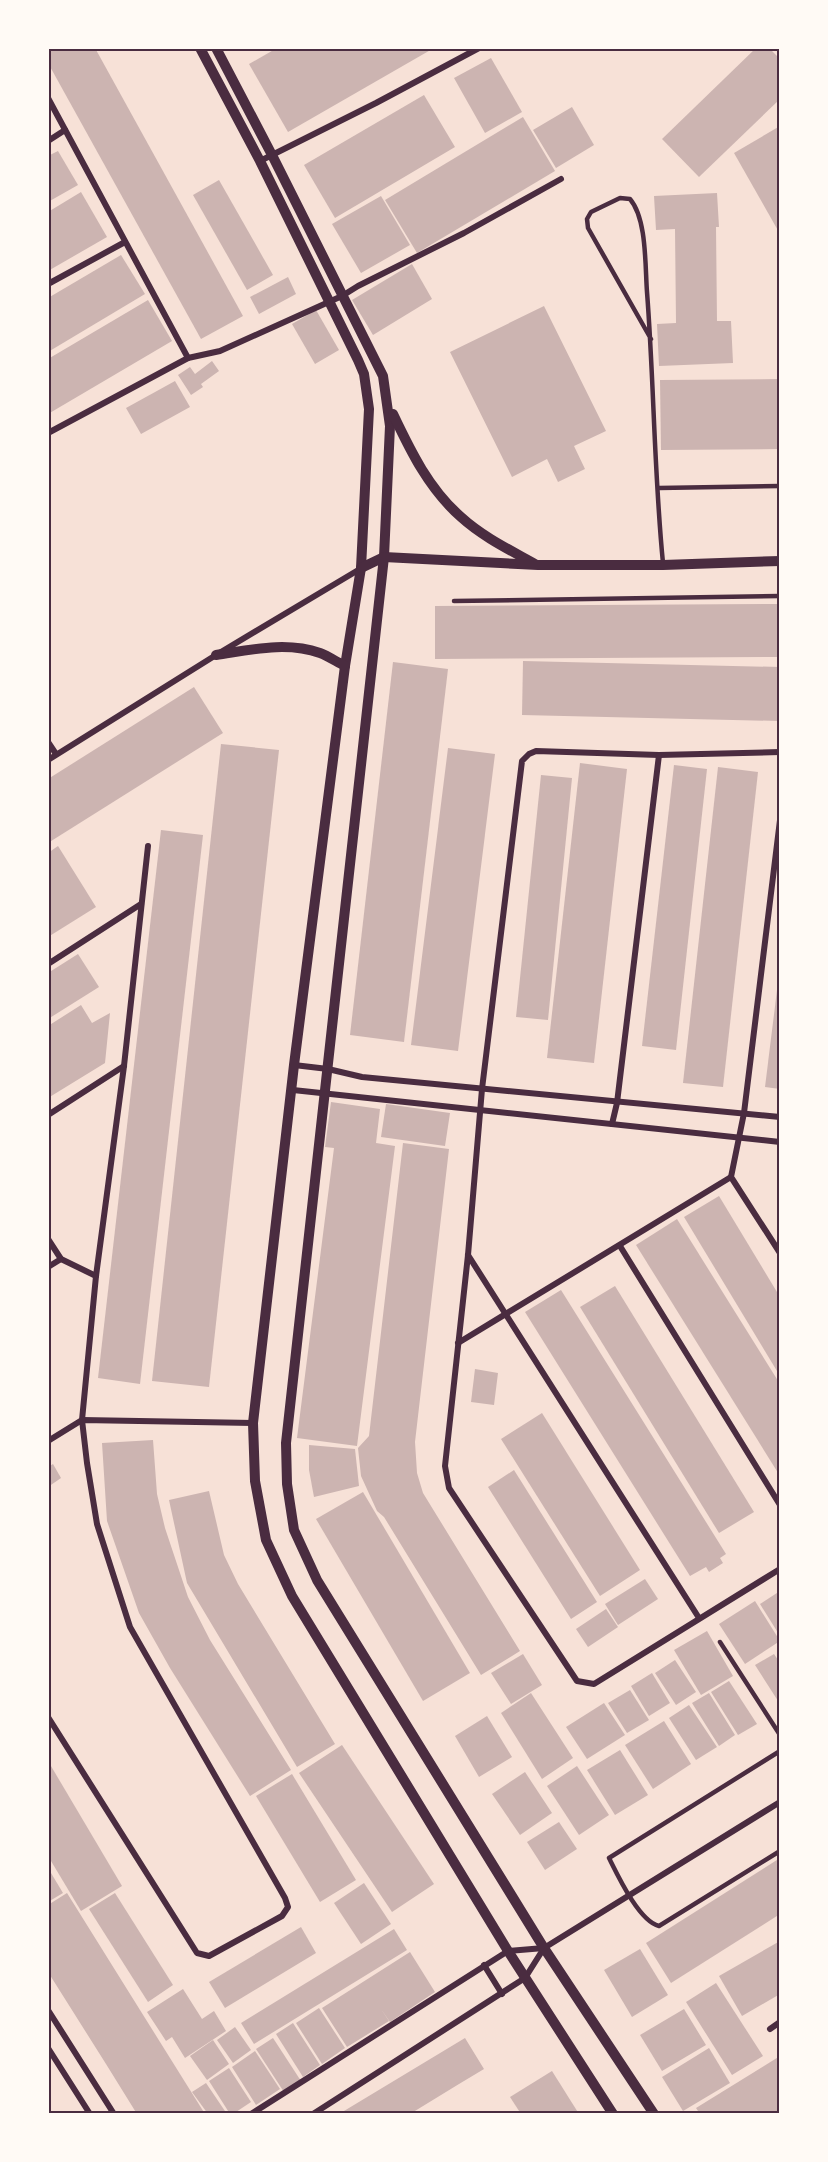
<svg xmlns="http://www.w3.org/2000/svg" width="828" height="2162" font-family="'PT Sans Narrow',sans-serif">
  <rect width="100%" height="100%" fill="#f7e1d7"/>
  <g fill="#ccb4b1">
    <polygon points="48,48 95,48 243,316 201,339 48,63"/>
    <polygon points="277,48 434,48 288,132 249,64"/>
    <polygon points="756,48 769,48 780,59 780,99 699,177 662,139"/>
    <polygon points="491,58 522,112 485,133 454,78"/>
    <polygon points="424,95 455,147 335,218 304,165"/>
    <polygon points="572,107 594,145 556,168 533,130"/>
    <polygon points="523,117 555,171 417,253 385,200"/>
    <polygon points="780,126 780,234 734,153"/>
    <polygon points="58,151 78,185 48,202 48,156"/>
    <polygon points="219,180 273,275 247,290 193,195"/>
    <polygon points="81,192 107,237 48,271 48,212"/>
    <polygon points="717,193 719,227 716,227 717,321 731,321 733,363 659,366 657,324 676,323 675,229 656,230 654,196"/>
    <polygon points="381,196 410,245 361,273 332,224"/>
    <polygon points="121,255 145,294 48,352 48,298"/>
    <polygon points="412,264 432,299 373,335 352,300"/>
    <polygon points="288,277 296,294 259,314 250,297"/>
    <polygon points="148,300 172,341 48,414 48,359"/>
    <polygon points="544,306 606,431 574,446 585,469 558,482 547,459 512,477 450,352"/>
    <polygon points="316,310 339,350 315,364 292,324"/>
    <polygon points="212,361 219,371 201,384 203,387 191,395 178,375 190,367 195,374"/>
    <polygon points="780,379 780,449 661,450 660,380"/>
    <polygon points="175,381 190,407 141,434 126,408"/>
    <polygon points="780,604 780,657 435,659 435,606"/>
    <polygon points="523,661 780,667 780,721 522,715"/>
    <polygon points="393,662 448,669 404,1042 350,1035"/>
    <polygon points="194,687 223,733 48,843 48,779"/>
    <polygon points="221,744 279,750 209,1387 152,1381"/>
    <polygon points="448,748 495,754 458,1051 411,1045"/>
    <polygon points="580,763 627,769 594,1063 547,1058"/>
    <polygon points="674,765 707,769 676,1050 642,1046"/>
    <polygon points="718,767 758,772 723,1087 683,1083"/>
    <polygon points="541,775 572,778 548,1020 516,1017"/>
    <polygon points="161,830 203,835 140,1384 98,1378"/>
    <polygon points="58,846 96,907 48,937 48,853"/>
    <polygon points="78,954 99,987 48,1019 48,973"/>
    <polygon points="779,974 780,974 780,1089 765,1087"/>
    <polygon points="81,1005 92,1023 110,1013 105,1063 48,1098 48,1026"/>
    <polygon points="331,1102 380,1109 376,1143 395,1146 357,1446 297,1438 334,1148 325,1147"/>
    <polygon points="386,1104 450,1113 445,1146 381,1137"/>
    <polygon points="403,1143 449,1149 415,1442 417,1473 423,1493 520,1651 481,1675 384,1517 377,1511 361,1476 358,1448 369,1436"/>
    <polygon points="719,1196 780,1297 780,1376 684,1217"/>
    <polygon points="677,1219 780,1384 780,1476 636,1245"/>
    <polygon points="615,1286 754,1512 719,1533 580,1307"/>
    <polygon points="561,1290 726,1554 720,1558 723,1563 709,1572 706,1567 690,1576 525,1312"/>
    <polygon points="475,1369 498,1373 494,1405 471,1402"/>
    <polygon points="542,1413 640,1570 600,1596 501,1439"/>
    <polygon points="153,1440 157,1494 165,1528 188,1597 210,1640 291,1770 250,1796 170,1668 139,1613 107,1521 102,1443"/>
    <polygon points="309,1445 355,1449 359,1486 314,1497 309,1470"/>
    <polygon points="53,1464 61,1478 48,1487 48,1467"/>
    <polygon points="514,1470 597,1602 571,1619 488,1487"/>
    <polygon points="209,1491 224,1555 238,1584 335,1744 297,1767 187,1583 169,1500"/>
    <polygon points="363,1492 470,1673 423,1701 316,1519"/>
    <polygon points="645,1579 658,1599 618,1625 605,1604"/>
    <polygon points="780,1591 780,1636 760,1604"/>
    <polygon points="755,1601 780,1641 745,1664 719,1624"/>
    <polygon points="606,1609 618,1627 588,1647 576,1629"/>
    <polygon points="707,1631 733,1676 701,1695 674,1650"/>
    <polygon points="523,1654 542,1685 511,1704 491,1673"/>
    <polygon points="774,1654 780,1663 780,1704 755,1665"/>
    <polygon points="675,1660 696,1692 676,1705 655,1673"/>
    <polygon points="652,1673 670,1703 649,1716 631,1686"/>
    <polygon points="729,1681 757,1724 738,1735 711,1692"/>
    <polygon points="630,1690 649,1720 627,1733 608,1703"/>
    <polygon points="531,1693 573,1758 542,1779 501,1713"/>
    <polygon points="709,1693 735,1735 719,1746 692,1703"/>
    <polygon points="604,1703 625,1735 587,1759 566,1727"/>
    <polygon points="689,1705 717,1747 696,1760 669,1718"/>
    <polygon points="487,1716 512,1757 479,1777 455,1736"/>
    <polygon points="664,1721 691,1764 653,1789 625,1745"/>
    <polygon points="342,1745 434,1884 392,1912 299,1773"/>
    <polygon points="620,1750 648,1795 615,1815 587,1770"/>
    <polygon points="48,1761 122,1886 81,1911 48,1856"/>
    <polygon points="577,1766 609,1815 579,1835 547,1786"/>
    <polygon points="525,1772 552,1813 520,1835 492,1794"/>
    <polygon points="292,1774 356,1880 320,1902 256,1796"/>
    <polygon points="559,1822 577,1849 545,1870 527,1842"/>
    <polygon points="780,1858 780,1914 671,1983 646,1943"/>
    <polygon points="48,1868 63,1893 48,1902"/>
    <polygon points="364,1883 391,1924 361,1944 334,1903"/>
    <polygon points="67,1893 140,2010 205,2114 137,2114 106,2064 48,1972 48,1905"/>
    <polygon points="115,1893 173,1985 148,2002 89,1909"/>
    <polygon points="301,1927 316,1953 225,2008 209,1982"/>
    <polygon points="394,1929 407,1950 254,2044 241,2023"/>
    <polygon points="780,1941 780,1994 742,2016 719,1976"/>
    <polygon points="640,1949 668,1995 632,2017 604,1970"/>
    <polygon points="410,1952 435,1992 390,2022 381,2009 389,2021 347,2047 322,2008"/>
    <polygon points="716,1983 763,2056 732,2075 686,2002"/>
    <polygon points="183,1989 202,2019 214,2011 226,2031 185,2058 172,2037 166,2041 147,2012"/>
    <polygon points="319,2008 345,2048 322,2064 296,2023"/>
    <polygon points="684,2009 706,2045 662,2071 640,2035"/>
    <polygon points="293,2023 320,2065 303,2077 276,2034"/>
    <polygon points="235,2027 251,2050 233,2063 217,2040"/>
    <polygon points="273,2038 301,2081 284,2092 256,2049"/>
    <polygon points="465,2038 484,2069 459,2084 410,2114 339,2114"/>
    <polygon points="213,2040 229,2064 207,2080 190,2056"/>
    <polygon points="709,2048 730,2083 683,2111 662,2077"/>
    <polygon points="255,2051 280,2089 256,2105 232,2067"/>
    <polygon points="780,2056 780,2114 700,2114 696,2108"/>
    <polygon points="229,2068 251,2102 233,2114 230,2114 209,2081"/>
    <polygon points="552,2071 579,2114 521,2114 510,2097"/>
    <polygon points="206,2083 227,2114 208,2114 192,2092"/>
  </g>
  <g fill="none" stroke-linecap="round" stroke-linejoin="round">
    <g stroke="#4a2c40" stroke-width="4.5">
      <path d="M651,339L588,228L587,219L591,212L620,198L630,199C647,219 645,266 647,292C654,382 654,473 663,563"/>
      <polyline points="659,488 780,486"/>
      <polyline points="454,601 780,596"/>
      <polyline points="720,1642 780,1735"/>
      <path d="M780,1751L609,1858C618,1876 639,1921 659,1926L780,1851"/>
    </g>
    <g stroke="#4a2c40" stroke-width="6">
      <polyline points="48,98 188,358"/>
      <polyline points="48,141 65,130"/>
      <polyline points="260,161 376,103 479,48"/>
      <polyline points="48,284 125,242"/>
      <polyline points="48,433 188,358 220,351 342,296 358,286 464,233 561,179"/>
      <polyline points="48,742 56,754"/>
      <polyline points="780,752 659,755 536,751 529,754 522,761 482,1089 468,1255 445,1466 449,1488 577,1681 594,1684 780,1569"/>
      <polyline points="48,760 216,655 360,569"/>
      <polyline points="780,820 744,1113 731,1177 780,1253"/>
      <polyline points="48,964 141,904"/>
      <polyline points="294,1065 328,1069 362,1077 780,1117"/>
      <polyline points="293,1090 780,1142"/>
      <polyline points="48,1115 124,1066"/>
      <polyline points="612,1124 617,1103 659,755"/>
      <polyline points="48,1239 61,1259 96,1276"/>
      <polyline points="620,1246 780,1505"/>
      <polyline points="468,1255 699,1618"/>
      <polyline points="48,1267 61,1259"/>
      <polyline points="458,1343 731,1177"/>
      <polyline points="48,1441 82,1420 253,1423"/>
      <polyline points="48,1717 197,1953 209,1956 282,1916 288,1907 285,1898 130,1627 97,1524 87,1463 82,1420 96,1276 124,1066 148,846"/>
      <polyline points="484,1965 502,1994"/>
      <polyline points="48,2010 114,2114"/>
      <polyline points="770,2029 780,2022"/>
      <polyline points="48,2048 90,2114"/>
      <polyline points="251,2114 508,1951 544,1948"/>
      <polyline points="313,2114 525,1978 544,1948 780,1802"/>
    </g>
    <g stroke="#4a2c40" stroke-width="10">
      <polyline points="200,48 260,161 358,360 364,374 369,409 361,568 345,666 294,1065 253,1423 255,1481 266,1540 292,1596 508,1951 613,2114"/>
      <polyline points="216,48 272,155 383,376 390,426 384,557 286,1443 287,1484 294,1530 317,1580 544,1948 654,2114"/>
      <path d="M393,414C411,452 429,489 461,517C483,537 510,550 535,564"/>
      <polyline points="361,568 384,557 538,565 663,565 780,561"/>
      <path d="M216,655C250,650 286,641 320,653C328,656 337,662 345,666"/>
    </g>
  </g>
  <rect width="828" height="2162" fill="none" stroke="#fffaf5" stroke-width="99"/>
  <rect x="50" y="50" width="728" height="2062" fill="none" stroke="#4a2c40" stroke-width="2"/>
</svg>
